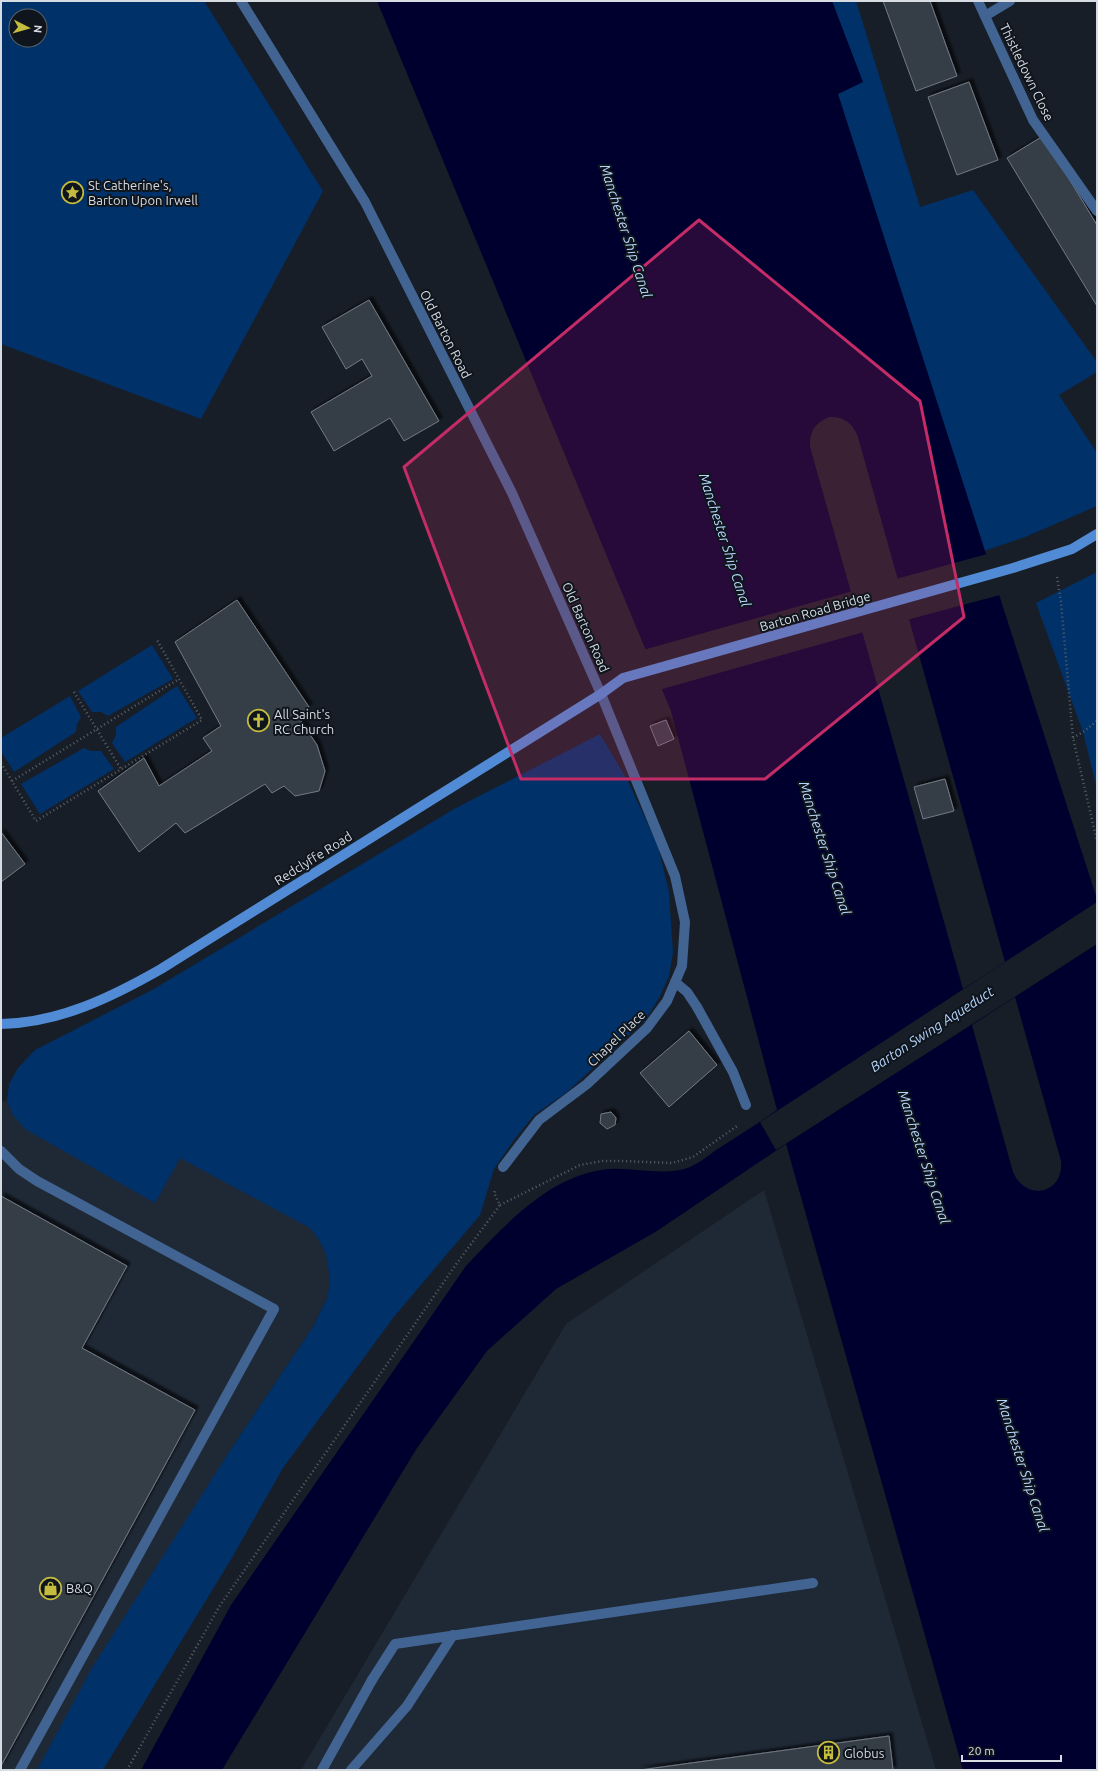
<svg xmlns="http://www.w3.org/2000/svg" width="1098" height="1771" font-family="Ubuntu,sans-serif">
  <defs>
    <filter id="shadow"><feDropShadow dx="3.5" dy="-3.5" stdDeviation="1" flood-color="#0009"/></filter>
  </defs>
  <rect width="100%" height="100%" fill="#181e27"/>
  <g fill="#1f2936">
    <polygon points="7,1101 13,1115 155,1203 180,1157 293,1218 310,1228 319,1240 326,1254 330,1281 327,1298 313,1327 231,1449 37,1770 1,1770 1,1102"/>
    <polygon points="764,1190 936,1770 301,1770 566,1324"/>
  </g>
  <g fill="#003169" fill-rule="evenodd">
    <path d="M1,1H204L323,191L201,419L1,344ZM16,16H40V40H16Z"/>
    <polygon points="832,1 856,1 920,207 973,190 1097,362 1097,372 1059,395 1097,453 1097,506 1025,537 984,551 838,94 862,82"/>
    <polygon points="1097,572 1097,789 1083,732 1036,603"/>
    <polygon points="152,645 173,679 108,716 101,712 92,712 78,691"/>
    <polygon points="177,686 197,718 125,762 112,743 116,735 116,727"/>
    <polygon points="70,696 81,717 77,724 76,732 14,772 1,751 1,738"/>
    <polygon points="600,734 628,781 658,846 669,892 673,953 669,976 659,998 646,1019 567,1092 534,1115 514,1140 494,1169 480,1215 393,1318 283,1468 233,1556 103,1770 37,1770 92,1668 231,1449 313,1327 327,1298 330,1281 326,1254 319,1240 310,1228 180,1158 155,1203 25,1129 13,1115 7,1101 9,1084 18,1068 35,1050 152,990 454,809"/>
    <polygon points="84,748 91,751 101,751 114,769 40,814 21,784"/>
  </g>
  <path fill="#00002f" fill-rule="evenodd" d="M377,1H832L863,82L838,94L1097,899V1770H963L786,1144L657,1231L556,1289L487,1351L417,1448L222,1770H141L231,1605L466,1266C504,1226 550,1174 609,1169C636,1167 665,1177 690,1167C699,1163 708,1156 716,1150C736,1137 757,1124 777,1110L671,711ZM829,417C844,416 853,423 858,437L1005,962L963,989L810,447C809,432 815,423 829,417ZM1015,997L1061,1161C1064,1194 1026,1202 1013,1172L972,1025Z"/>
  <g fill="#181e27">
    <polygon points="987,554 1000,595 907,620 896,579"/>
    <polygon points="853,591 864,632 659,690 643,650"/>
    <polygon points="1097,902 1097,944 776,1150 760,1122"/>
  </g>
  <g fill="#363d46" stroke="#727a85" filter="url(#shadow)">
    <polygon points="883,1 930,1 957,76 916,91"/>
    <polygon points="969,82 998,160 957,175 928,97"/>
    <polygon points="1043,136 1097,225 1097,306 1007,158"/>
    <polygon points="369,300 439,421 404,441 390,418 334,451 311,412 372,376 362,359 346,369 322,327"/>
    <polygon points="237,600 309,707 297,715 317,745 325,771 319,791 295,796 284,786 272,793 265,784 185,833 176,823 139,852 98,791 144,758 159,786 212,751 203,738 221,726 175,642"/>
    <polygon points="666,720 674,739 658,746 650,726"/>
    <polygon points="945,779 954,811 923,819 914,787"/>
    <polygon points="1,832 25,864 1,882"/>
    <polygon points="689,1031 717,1065 669,1107 640,1073"/>
    <polygon points="611,1112 616,1118 615,1125 607,1129 600,1123 601,1114"/>
    <polygon points="1,1196 127,1266 82,1348 195,1410 1,1766"/>
    <polygon points="889,1736 893,1770 640,1770"/>
  </g>
  <g fill="none" stroke-linecap="round" stroke-linejoin="round">
    <g stroke="#5a6067" stroke-width="2.5" stroke-dasharray="1 3" stroke-linecap="butt">
      <polyline points="1057,577 1061,602 1073,738 1097,841"/>
      <polyline points="74,692 121,769"/>
      <polyline points="1073,738 1083,732 1097,721"/>
      <polyline points="1,763 36,821 202,720 157,640"/>
      <polyline points="12,781 179,679"/>
      <polyline points="500,1205 580,1165 602,1161 622,1161 672,1163 693,1157 737,1126"/>
      <polyline points="127,1770 219,1607 457,1263 500,1205 494,1193 496,1189"/>
    </g>
    <g stroke="#416492" stroke-width="10">
      <polyline points="675,982 687,992 697,1007 733,1072 746,1105"/>
      <polyline points="1,1151 19,1169 37,1181 274,1309 20,1770"/>
      <polyline points="503,1167 539,1120 587,1084 647,1028 667,1001 682,966 685,922 675,876 601,694"/>
      <polyline points="372,1680 395,1644 813,1583"/>
      <polyline points="407,1706 453,1635"/>
    </g>
    <g stroke="#416492" stroke-width="10">
      <polyline points="241,1 365,202 512,493 601,694"/>
      <polyline points="978,1 1033,120 1097,211"/>
      <polyline points="985,16 1010,1"/>
      <polyline points="322,1770 372,1680"/>
      <polyline points="351,1770 407,1706"/>
    </g>
    <path stroke="#528bd5" stroke-width="10" d="M1,1024C59,1023 112,997 161,969L601,694L623,678L1013,568L1072,549L1097,534"/>
  </g>
  <path fill="#c42c68" fill-opacity="0.2" stroke="#c42c68" stroke-width="3" stroke-linejoin="round" d="M699,220L920,401L964,617L765,779H521L404,467Z"/>
  <defs>
    <symbol id="sight-ring" viewBox="-11 -11 22 22"><circle r="9.5" fill="#0f151d" stroke="#c4bc3e" stroke-width="1.5"/><path d="M0-6L1.8-2.2L6-1.7L2.9 1.2L3.7 5.4L0 3.3L-3.7 5.4L-2.9 1.2L-6-1.7L-1.8-2.2Z" fill="#c4bc3e"/></symbol>
    <symbol id="church-ring" viewBox="-11 -11 22 22"><circle r="9.5" fill="#0f151d" stroke="#c4bc3e" stroke-width="1.5"/><path d="M-1.2-6h2.4v3.5h3.3v2.4h-3.3V6h-2.4V-.1h-3.3v-2.4h3.3Z" fill="#c4bc3e"/></symbol>
    <symbol id="shop-ring" viewBox="-11 -11 22 22"><circle r="9.5" fill="#0f151d" stroke="#c4bc3e" stroke-width="1.5"/><path d="M-5-2.5h2.3a2.7 3.5 0 0 1 5.4 0H5L5.5 6h-11ZM-1.5-2.5h3a1.5 2.3 0 0 0-3 0Z" fill="#c4bc3e"/></symbol>
    <symbol id="building-ring" viewBox="-11 -11 22 22"><circle r="9.5" fill="#0f151d" stroke="#c4bc3e" stroke-width="1.5"/><path d="M-4-6H4V6H1V3H-1V6H-4ZM-2.5-4.3h1.7v1.8h-1.7ZM.8-4.3h1.7v1.8H.8ZM-2.5-1h1.7V.8h-1.7ZM.8-1h1.7V.8H.8Z" fill="#c4bc3e"/></symbol>
  </defs>
  <g fill-rule="evenodd">
    <use href="#sight-ring" x="60" y="180" width="25" height="25"/>
    <use href="#church-ring" x="246" y="708" width="25" height="25"/>
    <use href="#shop-ring" x="38" y="1576" width="25" height="25"/>
    <use href="#building-ring" x="816" y="1740" width="25" height="25"/>
  </g>
  <g text-anchor="middle" stroke-width="4" stroke-linejoin="round" paint-order="stroke">
    <g font-size="13" fill="#d7dce2" stroke="#0f151d">
      <text transform="translate(1027 72) rotate(64)" y="5">Thistledown Close</text>
      <text transform="translate(446 334) rotate(63)" y="5">Old Barton Road</text>
      <text transform="translate(815 611) rotate(-16)" y="5">Barton Road Bridge</text>
      <text transform="translate(586 627) rotate(66)" y="5">Old Barton Road</text>
      <text transform="translate(313 858) rotate(-32)" y="5">Redclyffe Road</text>
      <text transform="translate(616 1038) rotate(-44)" y="5">Chapel Place</text>
    </g>
    <g font-size="13" fill="#d7dce2" stroke="#0f151d" text-anchor="start">
      <text x="88" y="190">St Catherine's,<tspan x="88" dy="15">Barton Upon Irwell</tspan></text>
      <text x="274" y="719">All Saint's<tspan x="274" dy="15">RC Church</tspan></text>
      <text x="66" y="1593">B&amp;Q</text>
      <text x="844" y="1758">Globus</text>
    </g>
    <g font-size="14" font-style="italic" fill="#b8d6fd" stroke="#0f151d">
      <text transform="translate(626 231) rotate(72)" y="5">Manchester Ship Canal</text>
      <text transform="translate(725 540) rotate(72)" y="5">Manchester Ship Canal</text>
      <text transform="translate(825 848) rotate(72)" y="5">Manchester Ship Canal</text>
      <text transform="translate(932 1029) rotate(-33)" y="5">Barton Swing Aqueduct</text>
      <text transform="translate(924 1157) rotate(72)" y="5">Manchester Ship Canal</text>
      <text transform="translate(1023 1465) rotate(72)" y="5">Manchester Ship Canal</text>
    </g>
  </g>
  <rect width="1098" height="1771" fill="none" stroke="#d7dce2" stroke-width="4"/>
  <g transform="translate(28 28) rotate(96)"><circle r="19" fill="#0f151d" stroke="#5f656c"/>
  <path d="M0-3L7 15L0 10L-7 15Z" fill="#c4bc3e"/>
  <text y="-6" font-size="11" font-weight="bold" text-anchor="middle" fill="#d7dce2">N</text>
  </g>
  <path d="M962 1755v6h99v-6" fill="none" stroke="#d7dce2" stroke-width="2"/>
  <text x="968" y="1755" font-size="12" fill="#d7dce2" stroke="#0f151d" stroke-width="3" paint-order="stroke">20 m</text>
</svg>
